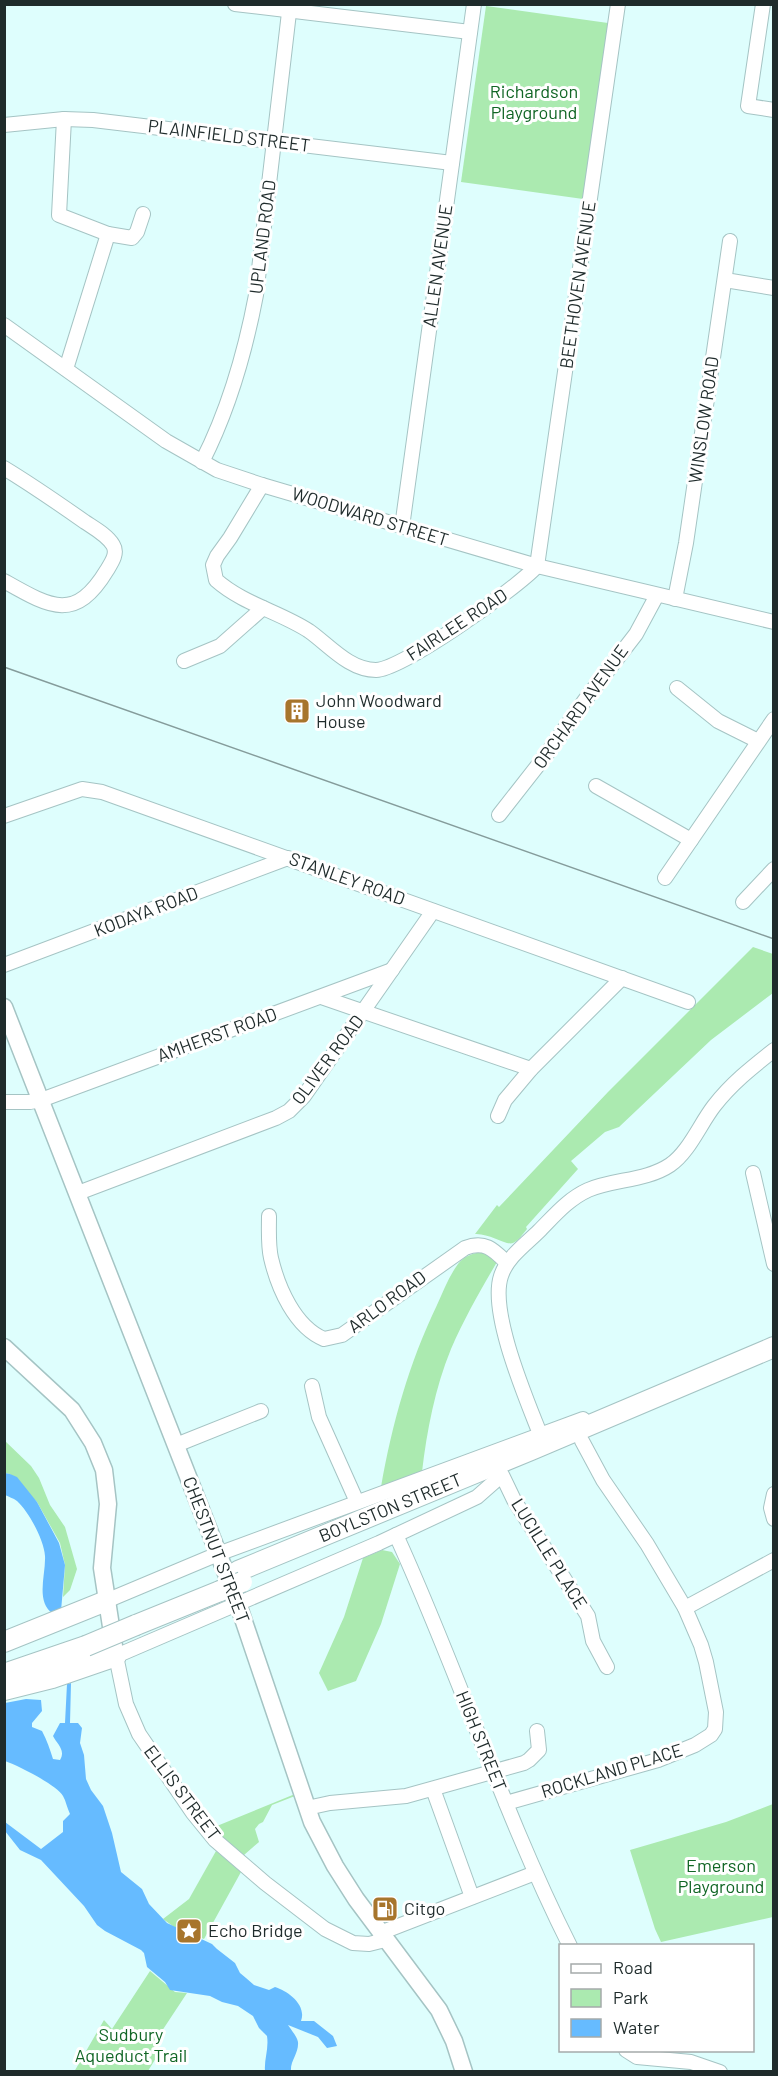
<svg xmlns="http://www.w3.org/2000/svg" width="778" height="2076" font-family="Barlow,sans-serif">
  <rect width="100%" height="100%" fill="#defefd"/>
  <g fill="#abeab0">
    <polygon points="486,6 608,23 583,199 461,182"/>
    <path d="M753,947L773,954V993L711,1040L619,1127L605,1132L571,1161L578,1169L526,1227L527,1229C523,1234 518,1241 513,1243C507,1246 489,1233 475,1234L497,1205L499,1207L608,1092Z"/>
    <path d="M482,1252L490,1256L497,1262C480,1291 464,1319 451,1349C435,1388 427,1430 422,1472L381,1487C392,1424 409,1363 437,1305C443,1292 449,1276 458,1264C464,1256 473,1253 482,1252Z"/>
    <polygon points="4,1440 31,1466 39,1478 50,1505 65,1527 77,1569 70,1590 63,1597 65,1565 60,1543 37,1502 10,1474 5,1473"/>
    <polygon points="382,1550 392,1552 400,1564 381,1624 356,1681 328,1691 319,1673 344,1617 363,1558"/>
    <polygon points="295,1794 295,1796 272,1805 263,1822 259,1824 255,1829 259,1842 244,1855 212,1828"/>
    <polygon points="773,1804 773,1917 661,1942 655,1929 630,1850 726,1822"/>
    <polygon points="216,1851 241,1872 204,1939 177,1929 163,1919 189,1899"/>
    <polygon points="150,1971 175,1992 187,1993 158,2037 156,2058 148,2071 74,2072 104,2020 112,2029"/>
  </g>
  <g fill="#6bf">
    <path d="M5,1473L10,1474L17,1477L37,1502L59,1543L65,1565L61,1611L53,1614C35,1601 46,1575 45,1556C44,1540 29,1512 17,1501C13,1498 9,1497 5,1495Z"/>
    <path d="M71,1683L70,1723H78L82,1728L80,1743L84,1755L86,1779L91,1790L103,1806L112,1833L121,1872L142,1889L149,1904L167,1923L212,1944L217,1949L235,1963L240,1973L246,1978L254,1985L269,1990L275,1987C288,1991 307,2005 301,2021H314L333,2036L337,2046L327,2048L318,2037L288,2025C291,2030 297,2036 298,2042C299,2053 290,2061 291,2071H265C264,2059 269,2049 267,2036L259,2028L253,2016L238,2006L222,2002L210,1996L170,1990L165,1982L147,1967L144,1953L141,1950L105,1931L97,1925L84,1906L41,1860L20,1850L5,1831V1822L41,1849L63,1832V1821L70,1814C67,1808 66,1801 63,1796C57,1785 17,1765 5,1761V1703L26,1699L41,1700L42,1711L32,1723V1727L42,1731C47,1740 50,1750 53,1759L60,1760C66,1750 57,1744 53,1736L60,1723H65L67,1684Z"/>
  </g>
  <g fill="none" stroke-linecap="round" stroke-linejoin="round">
    <defs>
      <g id="minor">
        <polyline points="235,4 470,32"/>
        <polyline points="763,4 748,106 774,110"/>
        <polyline points="64,119 59,215 108,234"/>
        <polyline points="4,125 64,119 93,120 452,163"/>
        <polyline points="725,280 774,288"/>
        <polyline points="4,325 166,441 217,470 262,485 537,566 774,622"/>
        <polyline points="66,369 108,234 132,238 137,232 143,214"/>
        <path d="M202,462C229,409 245,353 256,295L290,4"/>
        <path d="M4,468C32,485 58,503 85,522C94,528 107,535 113,545C118,553 112,562 107,570C75,623 50,607 4,581"/>
        <path d="M262,485L230,538L217,556L213,565L216,580C243,604 280,612 309,631C329,645 349,670 376,670C403,669 517,588 537,566L618,4"/>
        <polyline points="402,527 474,4"/>
        <polyline points="675,599 686,543 730,241"/>
        <polyline points="184,661 220,646 263,608"/>
        <polyline points="677,688 718,721 758,741"/>
        <polyline points="596,786 691,840"/>
        <polyline points="499,815 546,755 585,700 636,634 657,595"/>
        <polyline points="4,816 82,789 102,792 688,1002"/>
        <polyline points="665,878 774,719"/>
        <polyline points="743,902 774,869"/>
        <polyline points="4,965 288,858"/>
        <polyline points="321,997 531,1069"/>
        <polyline points="4,1102 30,1102 41,1100 392,970"/>
        <polyline points="498,1116 505,1100 531,1069 622,978"/>
        <polyline points="753,1173 774,1264"/>
        <polyline points="78,1193 276,1118 289,1111 304,1096 433,911"/>
        <path d="M269,1216C269,1230 268,1245 271,1258C278,1288 295,1327 324,1339L342,1335L465,1248C485,1240 494,1250 507,1263"/>
        <polyline points="312,1386 319,1417 357,1502"/>
        <path d="M540,1434C526,1398 489,1312 501,1276C507,1257 526,1244 539,1231C554,1216 568,1199 588,1190C614,1179 646,1181 670,1165C689,1152 700,1124 714,1106C731,1084 751,1068 774,1050"/>
        <polyline points="176,1445 261,1411"/>
        <polyline points="774,1494 771,1508 774,1519"/>
        <path d="M396,1535C458,1670 503,1813 570,1946"/>
        <polyline points="106,1601 218,1554 583,1419"/>
        <polyline points="685,1608 774,1560"/>
        <polyline points="433,1789 472,1897"/>
        <polyline points="506,1803 658,1760 695,1745 711,1735 715,1729 716,1712 706,1662 701,1645 685,1608 647,1544 603,1480 582,1441"/>
        <polyline points="307,1808 330,1803 406,1796 524,1763 529,1760 539,1750 537,1731"/>
        <polyline points="380,1933 535,1873"/>
        <polyline points="385,1940 369,1944 353,1943 325,1929 265,1883 215,1840 193,1813 139,1734 126,1704 116,1656 379,1543 477,1497 502,1475 514,1500 588,1616 593,1641 607,1667"/>
        <polyline points="626,2050 637,2057 691,2062 720,2072"/>
      </g>
      <g id="major">
        <polyline points="4,1007 238,1604 312,1822 335,1866 356,1899 439,2010 454,2041 464,2072"/>
        <polyline points="4,1347 72,1410 93,1443 104,1470 108,1504 102,1568 114,1646"/>
      </g>
      <g id="highway">
        <path id="s1" d="M238,1571L531,1450L774,1347"/>
        <polyline points="136,1625 220,1591"/>
        <polyline points="4,1642 106,1601"/>
        <polyline points="4,1674 86,1646"/>
        <polyline points="4,1690 52,1678 116,1656"/>
      </g>
    </defs>
    <use href="#minor" stroke="#a5c4c4" stroke-width="16"/>
    <use href="#major" stroke="#a5c4c4" stroke-width="19"/>
    <use href="#highway" stroke="#a5c4c4" stroke-width="22"/>
    <use href="#minor" stroke="#fff" stroke-width="14"/>
    <use href="#major" stroke="#fff" stroke-width="16"/>
    <use href="#highway" stroke="#fff" stroke-width="20"/>
    <polyline stroke="#859c9b" stroke-width="1.5" points="4,667 774,939"/>
    <defs>
      <g id="highway-bridge">
        <polyline points="220,1591 242,1582"/>
        <polyline points="86,1646 136,1625"/>
      </g>
    </defs>
    <use href="#highway-bridge" stroke="#a5c4c4" stroke-width="22" stroke-linecap="butt"/>
    <use href="#highway-bridge" stroke="#fff" stroke-width="20"/>
  </g>
  <defs>
    <symbol id="building-square" viewBox="-11 -11 22 22"><rect x="-9" y="-9" width="18" height="18" rx="4" fill="#a7752c" stroke="#fff"/><path d="M-4-6H4V6H1V3H-1V6H-4ZM-2.5-4.3h1.7v1.8h-1.7ZM.8-4.3h1.7v1.8H.8ZM-2.5-1h1.7V.8h-1.7ZM.8-1h1.7V.8H.8Z" fill="#fff"/></symbol>
    <symbol id="fuel-square" viewBox="-11 -11 22 22"><rect x="-9" y="-9" width="18" height="18" rx="4" fill="#a7752c" stroke="#fff"/><path d="M-5.5-6h7V0h2V4h1.3V-2.5L3-4.5l.8-.8L6-3V5H2.5V1h-1V6h-7ZM-4.2-4.7v3.2H.2V-4.7Z" fill="#fff"/></symbol>
    <symbol id="sight-square" viewBox="-11 -11 22 22"><rect x="-9" y="-9" width="18" height="18" rx="4" fill="#a7752c" stroke="#fff"/><path d="M0-6L1.8-2.2L6-1.7L2.9 1.2L3.7 5.4L0 3.3L-3.7 5.4L-2.9 1.2L-6-1.7L-1.8-2.2Z" fill="#fff"/></symbol>
  </defs>
  <g fill-rule="evenodd">
    <use href="#building-square" x="282" y="696" width="30" height="30"/>
    <use href="#fuel-square" x="370" y="1894" width="30" height="30"/>
    <use href="#sight-square" x="174" y="1916" width="30" height="30"/>
  </g>
  <g text-anchor="middle" stroke-width="6" stroke-linejoin="round" paint-order="stroke">
    <g font-size="18" fill="#116625" stroke="#fff">
      <text x="534" y="98">Richardson<tspan x="534" dy="21">Playground</tspan></text>
      <text x="721" y="1872">Emerson<tspan x="721" dy="21">Playground</tspan></text>
      <text x="131" y="2041">Sudbury<tspan x="131" dy="21">Aqueduct Trail</tspan></text>
    </g>
    <g font-size="18" fill="#1f2b2b" stroke="#fff">
      <text transform="translate(229 136) rotate(7)" y="6">PLAINFIELD STREET</text>
      <text transform="translate(263 237) rotate(-83)" y="6">UPLAND ROAD</text>
      <text transform="translate(438 266) rotate(-82)" y="6">ALLEN AVENUE</text>
      <text transform="translate(578 285) rotate(-82)" y="6">BEETHOVEN AVENUE</text>
      <text transform="translate(704 420) rotate(-82)" y="6">WINSLOW ROAD</text>
      <text transform="translate(370 517) rotate(17)" y="6">WOODWARD STREET</text>
      <text transform="translate(457 625) rotate(-33)" y="6">FAIRLEE ROAD</text>
      <text transform="translate(581 707) rotate(-54)" y="6">ORCHARD AVENUE</text>
      <text transform="translate(347 879) rotate(20)" y="6">STANLEY ROAD</text>
      <text transform="translate(146 912) rotate(-21)" y="6">KODAYA ROAD</text>
      <text transform="translate(217 1035) rotate(-20)" y="6">AMHERST ROAD</text>
      <text transform="translate(328 1060) rotate(-53)" y="6">OLIVER ROAD</text>
      <text transform="translate(387 1302) rotate(-36)" y="6">ARLO ROAD</text>
      <text dy="6" stroke="none"><textPath href="#s1" startOffset="165">BOYLSTON STREET</textPath></text>
      <text transform="translate(216 1550) rotate(69)" y="6">CHESTNUT STREET</text>
      <text transform="translate(549 1554) rotate(58)" y="6">LUCILLE PLACE</text>
      <text transform="translate(481 1741) rotate(68)" y="6">HIGH STREET</text>
      <text transform="translate(612 1771) rotate(-17)" y="6">ROCKLAND PLACE</text>
      <text transform="translate(182 1793) rotate(53)" y="6">ELLIS STREET</text>
    </g>
    <g font-size="18" fill="#1f2b2b" stroke="#fff" text-anchor="start">
      <text x="316" y="707">John Woodward<tspan x="316" dy="21">House</tspan></text>
      <text x="404" y="1915">Citgo</text>
      <text x="208" y="1937">Echo Bridge</text>
    </g>
  </g>
  <rect width="778" height="2076" fill="none" stroke="#1f2b2b" stroke-width="12"/>
  <rect x="559" y="1944" width="195" height="108" fill="#ffffff" stroke="#a5aaaa" stroke-width="1.5"/>
  <rect x="571" y="1964" width="30" height="9" fill="#ffffff" stroke="#a5aaaa" stroke-width="1.5"/>
  <text x="613" y="1974" font-size="18" fill="#1f2b2b">Road</text>
  <rect x="571" y="1989" width="30" height="18" fill="#abeab0" stroke="#a5aaaa" stroke-width="1.5"/>
  <text x="613" y="2004" font-size="18" fill="#1f2b2b">Park</text>
  <rect x="571" y="2019" width="30" height="18" fill="#66bbff" stroke="#a5aaaa" stroke-width="1.5"/>
  <text x="613" y="2034" font-size="18" fill="#1f2b2b">Water</text>
</svg>
